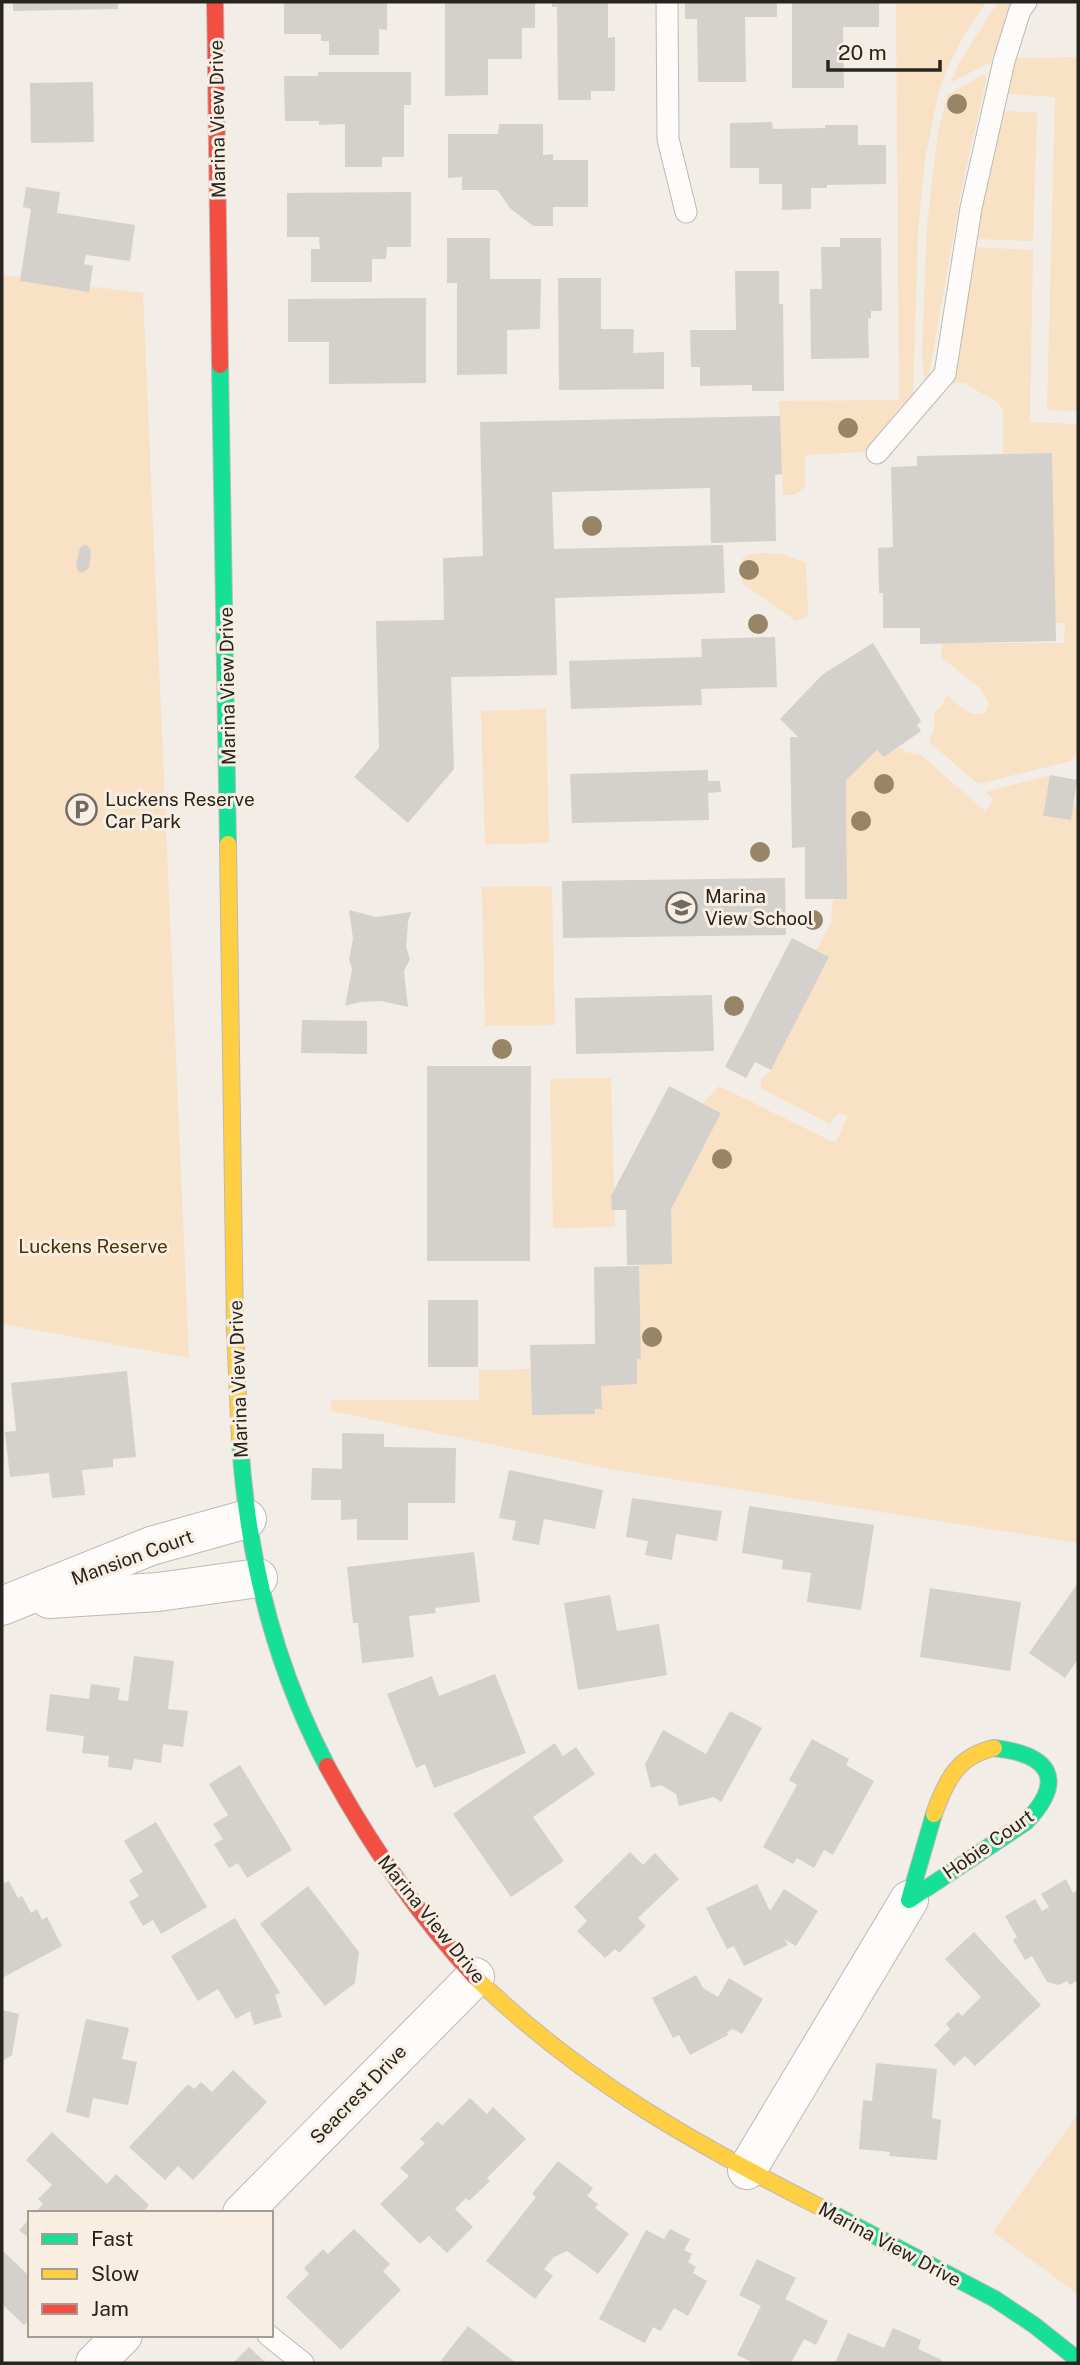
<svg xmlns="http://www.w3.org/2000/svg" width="1080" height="2365" font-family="'Public Sans',sans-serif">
  <rect width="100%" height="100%" fill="#f3ede7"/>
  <g fill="#f8e1c5">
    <polygon points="896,2 986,2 964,35 946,71 938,94 925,159 918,231 913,396 895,413 865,452 805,455 805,487 794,495 783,495 779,401 899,400"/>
    <polygon points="998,2 1012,2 991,62 950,83 961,60"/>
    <polygon points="1078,57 1078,411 1047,410 1055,97 1006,94 1016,58"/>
    <polygon points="983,75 987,77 963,182 929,375 924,380 922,352 927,224 938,133 947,95"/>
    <polygon points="1002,111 1037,112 1033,241 976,239"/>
    <path d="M975,247L1033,250L1030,422L1078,424V752L1071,761L978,784L929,742L935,726L934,713L943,704L946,694C958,704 969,719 985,713L989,703L980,688L941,657L943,643H1064L1065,623H1055L1052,453L1003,454V409L997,402L964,383H953Z"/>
    <polygon points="2,275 143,293 189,1358 2,1324"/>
    <polygon points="765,553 782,554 806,563 808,613 805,618 796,621 742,583 742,559 749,554"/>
    <polygon points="546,709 549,843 485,844 481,711"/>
    <polygon points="900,747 906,752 921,755 985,811 994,800 986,792 1050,775 1043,816 1071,820 1073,805 1078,806 1078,1543 615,1470 331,1411 331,1400 479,1400 479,1370 530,1369 532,1415 595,1414 595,1409 602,1408 601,1386 637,1384 637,1359 641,1358 639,1266 720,1113 703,1103 719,1086 835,1143 848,1116 838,1113 830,1124 760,1088 762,1078 771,1070 829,958 816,950 831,922 833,900 847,898 846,780 877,750 884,757"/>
    <polygon points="552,886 555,1025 485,1026 482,887"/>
    <polygon points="611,1078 615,1227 553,1228 550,1079"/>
    <polygon points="1078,2114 1078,2294 993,2232"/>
  </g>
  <g fill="#d4d0cb">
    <polygon points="13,2 118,2 118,9 13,11"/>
    <polygon points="284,2 387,2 387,30 379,29 379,55 329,55 329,41 321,41 321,34 284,34"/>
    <polygon points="445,2 535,2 535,28 522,28 522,59 488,59 488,95 445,96"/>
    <polygon points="552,2 608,2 608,38 615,37 615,91 591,91 591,100 558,100 557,7 552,7"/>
    <polygon points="685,2 777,2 777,17 745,17 746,82 698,82 697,19 685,19"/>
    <polygon points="792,2 879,2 879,27 843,27 844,88 792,88"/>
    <polygon points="318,72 411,72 411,105 404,105 404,157 382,157 382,167 345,167 345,124 319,125 319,121 285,121 284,76 318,76"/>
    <polygon points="93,82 94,142 31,143 30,83"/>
    <polygon points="772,122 773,129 825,128 825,125 858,125 858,145 886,145 886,184 827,185 827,188 811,188 811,209 782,210 782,184 759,184 759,168 730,168 730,123"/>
    <polygon points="499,124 543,124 543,155 553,154 553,160 588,160 588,207 553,207 553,226 533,226 511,209 497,190 462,190 462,177 448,178 448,134 498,134"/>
    <polygon points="26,187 60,192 57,213 135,225 130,261 86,255 84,264 93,266 89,292 20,281 31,209 23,207"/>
    <polygon points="411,192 411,247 387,247 386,259 372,259 372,282 311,282 311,249 320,249 319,237 287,237 287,193"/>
    <polygon points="447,238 490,238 490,279 541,279 540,329 507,330 507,374 457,375 457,283 447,283"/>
    <polygon points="840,238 881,238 882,311 871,311 871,318 868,319 869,358 811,359 810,289 822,289 821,247 840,247"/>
    <polygon points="735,271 779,271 779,304 783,304 784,391 752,391 752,385 700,386 700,367 691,367 690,330 736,330"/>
    <polygon points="558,278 601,278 601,329 634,329 633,353 664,352 664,389 559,390"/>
    <polygon points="426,298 426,383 329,384 329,342 288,342 288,299"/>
    <polygon points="780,416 782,474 775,475 776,541 711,543 710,488 552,492 554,549 723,545 725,593 555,598 557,675 451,677 454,769 408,823 354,777 379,748 376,621 444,620 443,558 483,556 480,422"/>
    <polygon points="1052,453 1056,641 920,644 920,628 883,628 883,593 879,593 878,548 893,547 891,467 917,466 917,456"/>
    <polygon points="84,545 88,546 91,551 89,568 82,573 78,571 76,565 80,548"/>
    <polygon points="775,637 777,687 701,689 702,705 571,709 569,661 702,657 701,639"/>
    <polygon points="873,643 921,721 917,725 921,731 884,757 877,750 846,780 847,899 805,899 805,847 792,848 790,737 798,737 780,719 823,674"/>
    <polygon points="708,770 708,781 720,781 721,792 708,793 709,820 572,823 570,774"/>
    <polygon points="1050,775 1077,780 1071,820 1043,816"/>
    <polygon points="785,878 786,935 563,938 562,881"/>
    <polygon points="349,910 376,917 411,912 408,922 406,947 410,959 404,971 408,1007 381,1001 360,1002 345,1006 352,969 349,959 353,939"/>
    <polygon points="792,938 829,957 771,1070 755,1062 746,1078 725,1067"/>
    <polygon points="712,995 714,1051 576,1054 575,998"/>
    <polygon points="302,1020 367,1021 367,1054 301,1053"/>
    <polygon points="427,1066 531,1066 530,1261 427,1261"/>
    <polygon points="669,1086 721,1113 671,1209 672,1264 627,1265 626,1210 612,1210 611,1196"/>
    <polygon points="639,1266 641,1359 637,1359 637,1384 601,1386 602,1409 595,1409 595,1414 532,1415 530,1345 595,1344 594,1267"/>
    <rect x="428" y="1300" width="50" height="67"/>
    <polygon points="127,1371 136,1457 113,1459 113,1467 82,1470 85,1495 52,1498 49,1473 10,1477 5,1432 16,1431 11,1383"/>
    <polygon points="342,1433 384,1434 384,1447 456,1448 455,1503 408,1503 408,1540 357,1540 357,1519 341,1520 341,1500 311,1500 312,1468 342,1469"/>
    <polygon points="509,1470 603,1490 595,1529 544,1519 539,1545 512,1540 516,1521 499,1518"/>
    <polygon points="632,1498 722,1511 717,1541 676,1534 672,1560 645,1555 648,1541 626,1537"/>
    <polygon points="749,1506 874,1525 861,1610 807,1602 811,1573 782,1569 783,1560 742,1553"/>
    <polygon points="474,1552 480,1602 435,1608 436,1613 409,1616 414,1657 362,1663 358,1623 353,1623 347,1567"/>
    <polygon points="1078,1583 1078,1659 1065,1678 1029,1653"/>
    <polygon points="930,1588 1021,1602 1010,1671 920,1657"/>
    <polygon points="610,1595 617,1631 659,1624 667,1675 578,1690 564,1603"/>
    <polygon points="134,1656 174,1661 168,1709 188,1711 183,1747 163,1744 161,1763 134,1759 132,1770 108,1767 109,1756 82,1753 84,1736 46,1731 50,1694 89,1699 91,1684 120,1688 118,1700 128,1701"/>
    <polygon points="495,1674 526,1753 434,1788 425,1764 416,1768 387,1694 432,1676 439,1696"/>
    <polygon points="730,1711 762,1728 721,1802 714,1797 679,1806 676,1794 661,1785 651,1788 645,1764 663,1730 706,1754"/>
    <polygon points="812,1739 849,1759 846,1765 874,1781 833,1855 824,1850 814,1868 797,1858 793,1864 763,1847 797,1785 789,1780"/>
    <polygon points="555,1743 563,1756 576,1747 595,1774 533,1817 564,1861 511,1897 453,1814"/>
    <polygon points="240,1765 292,1850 247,1878 238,1863 229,1868 214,1844 223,1839 213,1824 228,1815 209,1784"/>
    <polygon points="156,1822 207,1907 161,1934 153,1920 143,1926 129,1902 139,1896 129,1880 143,1872 124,1841"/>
    <polygon points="630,1852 643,1865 655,1853 679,1879 638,1918 646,1926 619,1953 615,1949 605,1958 577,1931 587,1921 574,1907"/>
    <polygon points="1066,1879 1073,1893 1077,1890 1078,1892 1078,1980 1070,1985 1067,1981 1059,1985 1047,1982 1032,1956 1025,1960 1013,1940 1017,1937 1005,1916 1035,1899 1042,1911 1049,1907 1041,1894"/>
    <polygon points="9,1881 18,1898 22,1896 31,1913 37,1909 42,1920 47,1917 62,1946 2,1978 2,1884"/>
    <polygon points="757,1884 770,1911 784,1889 818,1911 796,1946 784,1939 788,1945 744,1966 734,1946 727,1949 706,1908"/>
    <polygon points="308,1886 359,1952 355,1983 325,2006 260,1924"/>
    <polygon points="235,1918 280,1993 275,1995 282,2017 254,2025 250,2011 236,2019 218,1989 198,2001 171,1956"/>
    <polygon points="974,1932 1041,2005 975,2066 965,2056 954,2066 934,2045 950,2029 946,2024 958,2012 962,2016 981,1997 945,1959"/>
    <polygon points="696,1975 703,1988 718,1997 729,1978 763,1999 742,2034 733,2029 727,2032 728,2035 690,2055 679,2035 673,2038 652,1998"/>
    <polygon points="2,2010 19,2014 12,2055 2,2061"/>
    <polygon points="86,2019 129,2028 122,2059 137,2062 128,2105 93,2098 89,2118 66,2112"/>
    <polygon points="876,2063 937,2069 932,2118 941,2120 937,2160 889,2156 890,2152 859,2149 863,2100 872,2101"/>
    <polygon points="233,2070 267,2102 193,2180 178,2166 165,2180 129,2147 188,2084 194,2089 201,2082 212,2092"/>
    <polygon points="470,2098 487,2114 493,2107 526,2139 487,2178 490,2181 469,2201 466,2198 455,2209 473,2227 447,2253 429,2236 420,2244 380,2204 409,2176 400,2168 425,2143 420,2139 438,2121 442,2126"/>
    <polygon points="52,2132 107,2184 116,2174 149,2205 142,2213 35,2213 43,2204 38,2199 52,2185 26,2160"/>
    <polygon points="558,2161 593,2188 587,2196 598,2204 595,2208 629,2234 598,2274 567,2251 554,2257 544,2269 553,2276 535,2299 486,2261 536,2197 532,2194"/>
    <polygon points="30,2219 30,2239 19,2230"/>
    <polygon points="354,2229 390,2264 383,2271 401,2290 341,2350 286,2297 309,2274 304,2268 323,2249 328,2254"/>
    <polygon points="670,2229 690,2239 684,2250 692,2254 688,2262 696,2267 693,2273 707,2281 688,2316 674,2308 661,2331 653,2327 645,2343 599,2319 646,2230 664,2239"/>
    <polygon points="2,2250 30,2277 30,2319 24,2325 2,2304"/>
    <polygon points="757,2259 796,2278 785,2299 828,2321 816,2345 804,2339 791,2363 754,2363 737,2355 761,2306 739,2295"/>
    <polygon points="468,2326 516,2363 439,2363"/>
    <polygon points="893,2328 921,2340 918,2349 942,2360 941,2363 835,2363 848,2333 884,2348"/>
    <polygon points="249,2347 266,2363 233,2363"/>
  </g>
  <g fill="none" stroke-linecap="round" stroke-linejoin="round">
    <defs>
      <g id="lane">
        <polyline points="667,2 668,139 686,212"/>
        <polyline points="877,453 945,374 971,208 1004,61 1020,10 1026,2"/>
        <polyline points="268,2335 303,2363"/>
      </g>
      <g id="street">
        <polyline points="49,1599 158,1592 258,1578"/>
        <polyline points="2,1606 151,1546 247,1519"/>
        <polyline points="747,2170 909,1900"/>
        <polyline points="242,2213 475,1977"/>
        <polyline points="95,2363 123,2335"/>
      </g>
      <g id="fast">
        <polyline points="220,365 228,844"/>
        <path d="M240,1441C247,1554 274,1665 327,1766"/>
        <path d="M934,1814L909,1900L1026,1822C1068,1778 1048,1754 994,1748"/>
        <polyline points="820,2207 995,2299 1034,2325 1078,2360"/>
      </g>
      <g id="slow">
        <polyline points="228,844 235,1330 240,1441"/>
        <path d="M934,1814C946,1781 957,1756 994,1748"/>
        <path d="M475,1977C578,2078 693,2143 820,2207"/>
      </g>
      <g id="jam">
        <polyline points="215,2 220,365"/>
        <path d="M327,1766C368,1841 417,1914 475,1977"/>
      </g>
    </defs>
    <use href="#lane" stroke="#beb9b4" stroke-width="23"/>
    <use href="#street" stroke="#beb9b4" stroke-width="40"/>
    <use href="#fast" stroke="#beb9b4" stroke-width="18"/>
    <use href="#slow" stroke="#beb9b4" stroke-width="18"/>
    <use href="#jam" stroke="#beb9b4" stroke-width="18"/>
    <use href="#lane" stroke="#fdfcfb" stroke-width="21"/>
    <use href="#street" stroke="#fdfcfb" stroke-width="38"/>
    <use href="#fast" stroke="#16e098" stroke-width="16"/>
    <use href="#slow" stroke="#ffcf43" stroke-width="16"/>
    <use href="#jam" stroke="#f24e42" stroke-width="16"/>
  </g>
  <g fill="#988568">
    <circle cx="957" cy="104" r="10"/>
    <circle cx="848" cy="428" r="10"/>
    <circle cx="592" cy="526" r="10"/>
    <circle cx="749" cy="570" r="10"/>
    <circle cx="758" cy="624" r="10"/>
    <circle cx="884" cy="784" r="10"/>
    <circle cx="861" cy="821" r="10"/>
    <circle cx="760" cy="852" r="10"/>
    <circle cx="813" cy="920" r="10"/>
    <circle cx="734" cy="1006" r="10"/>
    <circle cx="502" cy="1049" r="10"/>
    <circle cx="722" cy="1159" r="10"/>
    <circle cx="652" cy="1337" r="10"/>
  </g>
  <defs>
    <symbol id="parking-ring" viewBox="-11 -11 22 22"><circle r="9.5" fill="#f8eee2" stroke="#6f6a66" stroke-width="1.5"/><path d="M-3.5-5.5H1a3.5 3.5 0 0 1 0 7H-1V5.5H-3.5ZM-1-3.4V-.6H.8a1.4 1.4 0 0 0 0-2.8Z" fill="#6f6a66"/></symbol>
    <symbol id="school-ring" viewBox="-11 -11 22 22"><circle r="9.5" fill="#f8eee2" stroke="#6f6a66" stroke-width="1.5"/><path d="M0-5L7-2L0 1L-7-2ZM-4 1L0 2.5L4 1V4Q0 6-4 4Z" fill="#6f6a66"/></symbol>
  </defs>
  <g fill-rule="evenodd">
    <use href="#parking-ring" x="64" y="792" width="35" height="35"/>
    <use href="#school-ring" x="664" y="890" width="35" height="35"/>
  </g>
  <g text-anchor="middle" stroke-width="6" stroke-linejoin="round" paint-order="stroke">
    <g font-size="19" fill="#282420" stroke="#f8eee2">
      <text transform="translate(217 119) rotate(-91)" y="7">Marina View Drive</text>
      <text transform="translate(227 686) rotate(-91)" y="7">Marina View Drive</text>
      <text transform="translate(238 1379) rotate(-92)" y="7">Marina View Drive</text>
      <text transform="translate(132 1557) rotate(-20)" y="7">Mansion Court</text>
      <text transform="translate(988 1844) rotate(-35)" y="7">Hobie Court</text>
      <text transform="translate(432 1919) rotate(51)" y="7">Marina View Drive</text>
      <text transform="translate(358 2094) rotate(-46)" y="7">Seacrest Drive</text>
      <text transform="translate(890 2244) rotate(28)" y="7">Marina View Drive</text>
    </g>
    <g font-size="19" fill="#282420" stroke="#f8eee2" text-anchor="start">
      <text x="105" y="806">Luckens Reserve<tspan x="105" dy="22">Car Park</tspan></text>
      <text x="705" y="903">Marina<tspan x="705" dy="22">View School</tspan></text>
    </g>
    <g font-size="19" fill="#4e3001" stroke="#f8eee2">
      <text x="93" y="1253">Luckens Reserve</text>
    </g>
  </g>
  <rect width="1080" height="2365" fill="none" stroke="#282420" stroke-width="7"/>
  <rect x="28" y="2211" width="245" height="126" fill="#f8eee2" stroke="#a59d94" stroke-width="2"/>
  <rect x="42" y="2234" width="35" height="10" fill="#16e098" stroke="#a59d94" stroke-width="2"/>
  <text x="91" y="2246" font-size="21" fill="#282420">Fast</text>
  <rect x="42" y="2269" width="35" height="10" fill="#ffcf43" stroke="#a59d94" stroke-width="2"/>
  <text x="91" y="2281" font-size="21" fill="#282420">Slow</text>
  <rect x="42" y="2304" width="35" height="10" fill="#f24e42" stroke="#a59d94" stroke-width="2"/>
  <text x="91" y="2316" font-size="21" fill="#282420">Jam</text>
  <path d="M828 60v10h112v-10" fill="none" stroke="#282420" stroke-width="3.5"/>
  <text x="838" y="60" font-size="21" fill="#282420" stroke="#f8eee2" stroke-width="5" paint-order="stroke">20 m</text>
</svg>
